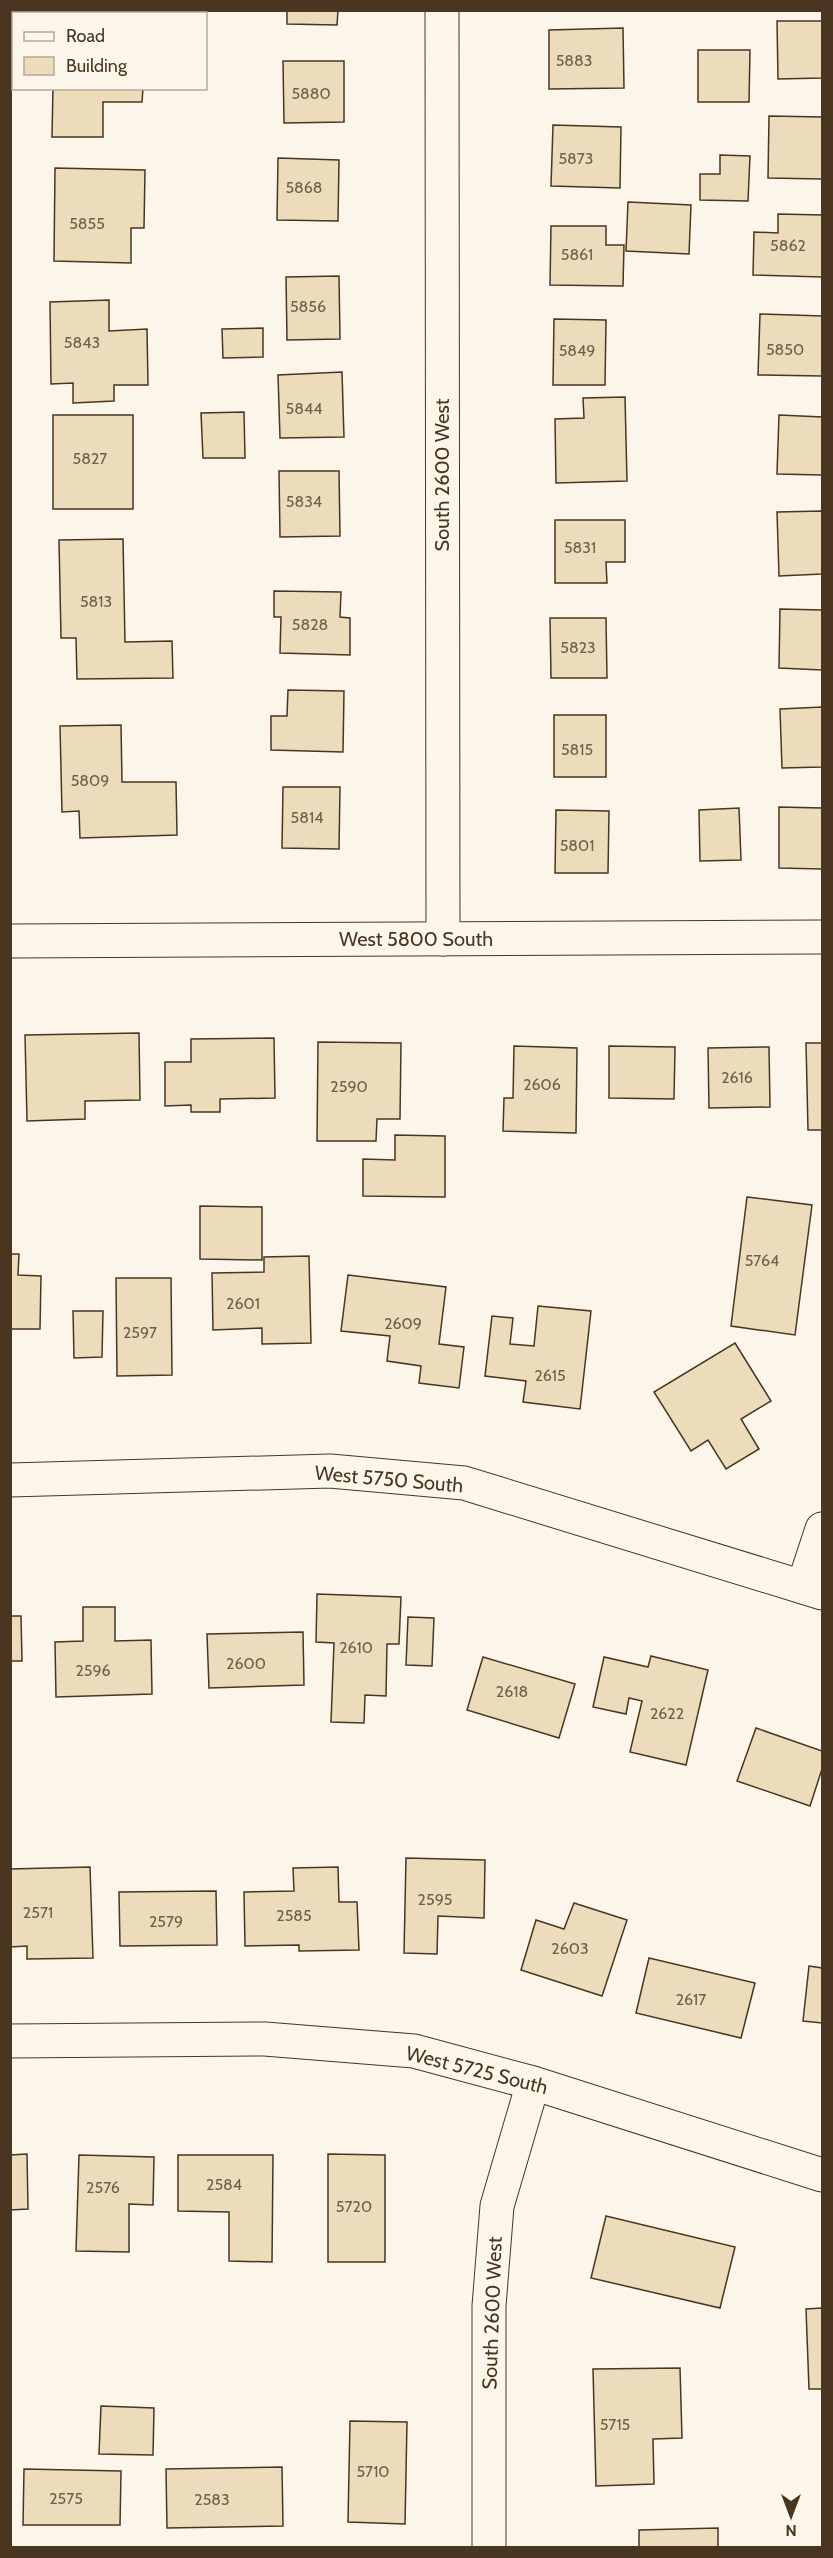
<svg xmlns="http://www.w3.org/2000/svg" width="833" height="2558" font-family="Cabin,sans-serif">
  <rect width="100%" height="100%" fill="#fbf6e9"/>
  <g fill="#ecdcbc" stroke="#4a3520" stroke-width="1.5">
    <polygon points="50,10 146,10 146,13"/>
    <polygon points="287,10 338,10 337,25 287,24"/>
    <polygon points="777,21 822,21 822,78 778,79"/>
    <polygon points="623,28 624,88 549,89 549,30"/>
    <polygon points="698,50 750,50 749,102 698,102"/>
    <polygon points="283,61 344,61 344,122 284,123"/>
    <polygon points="53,88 143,88 142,102 103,102 103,137 52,137"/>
    <polygon points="769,116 822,117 822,179 768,178"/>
    <polygon points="553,125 621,127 620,188 551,186"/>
    <polygon points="720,155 750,156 748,201 700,200 700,174 720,174"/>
    <polygon points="278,158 339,160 338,221 277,220"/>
    <polygon points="55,168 145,170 144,228 131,228 131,263 54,261"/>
    <polygon points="628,202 691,205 689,254 626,251"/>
    <polygon points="778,214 822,215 822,277 753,275 754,232 778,233"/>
    <polygon points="551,226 606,226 606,245 624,245 623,286 550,285"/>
    <polygon points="339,276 340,339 287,340 286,277"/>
    <polygon points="109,300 109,331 147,329 148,385 114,385 114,401 73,403 73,383 51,384 50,302"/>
    <polygon points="760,314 822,316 822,376 758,375"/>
    <polygon points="554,319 606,320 605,385 553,385"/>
    <polygon points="263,328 263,357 223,358 222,329"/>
    <polygon points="342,372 344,437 280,438 278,375"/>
    <polygon points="625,397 627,481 556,483 555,419 584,418 583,398"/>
    <polygon points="244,412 245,458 203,458 201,413"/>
    <rect x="53" y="415" width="80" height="94"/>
    <polygon points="779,415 822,417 822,475 777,474"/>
    <polygon points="279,471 339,471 340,536 280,537"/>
    <polygon points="822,511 822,574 779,576 777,512"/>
    <polygon points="555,520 625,520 625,562 606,562 607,583 555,583"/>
    <polygon points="123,539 125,642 172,641 173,678 77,679 76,638 61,638 59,540"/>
    <polygon points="274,591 341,592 340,617 350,618 350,655 280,653 281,617 274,617"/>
    <polygon points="780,609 822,610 822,670 779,668"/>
    <polygon points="550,618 606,618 607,678 551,678"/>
    <polygon points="288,690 344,691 343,752 271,750 271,716 287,716"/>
    <polygon points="822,707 822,767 782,768 780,709"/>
    <rect x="554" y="715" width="52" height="62"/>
    <polygon points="121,725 122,782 176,782 177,835 80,838 79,811 62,812 60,726"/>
    <polygon points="283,787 340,787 339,849 282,848"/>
    <polygon points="779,807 822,808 822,869 779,868"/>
    <polygon points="739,808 741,860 700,861 699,810"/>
    <polygon points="556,810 609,811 608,873 555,873"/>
    <polygon points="139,1033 140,1100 85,1101 85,1119 27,1121 25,1035"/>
    <polygon points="274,1038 275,1098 220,1099 220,1112 191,1112 191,1105 165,1106 165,1062 191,1062 191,1039"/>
    <polygon points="318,1042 401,1043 400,1119 377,1119 376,1141 317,1141"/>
    <polygon points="806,1043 822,1043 822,1130 808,1130"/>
    <polygon points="514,1046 577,1048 576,1133 503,1131 504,1098 513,1098"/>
    <polygon points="609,1046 675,1047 674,1099 609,1098"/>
    <polygon points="769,1047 770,1107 709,1108 708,1048"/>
    <polygon points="395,1135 445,1136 445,1197 363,1196 363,1159 395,1160"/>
    <polygon points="747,1197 812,1205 795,1335 731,1326"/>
    <polygon points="200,1206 262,1207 262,1260 200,1259"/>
    <polygon points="10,1254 19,1254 18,1275 41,1276 40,1329 10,1329"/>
    <polygon points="309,1256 311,1343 262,1344 262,1328 213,1330 212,1273 264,1272 264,1257"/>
    <polygon points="348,1275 446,1287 439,1344 464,1347 459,1388 419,1383 421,1366 387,1361 390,1336 341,1331"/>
    <polygon points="116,1278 171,1278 172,1375 117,1376"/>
    <polygon points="538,1306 591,1311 580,1409 523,1402 526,1381 485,1376 492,1316 513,1318 510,1344 534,1346"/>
    <polygon points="73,1311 103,1311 102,1357 74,1358"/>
    <polygon points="735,1343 771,1401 741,1419 759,1449 726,1469 708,1440 691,1451 654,1392"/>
    <polygon points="317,1594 401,1597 399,1644 387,1644 386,1696 365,1695 364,1723 331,1722 334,1643 316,1642"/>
    <polygon points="83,1607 115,1607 115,1641 151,1640 152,1694 56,1697 55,1642 83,1641"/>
    <polygon points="10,1616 21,1616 22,1661 10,1661"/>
    <polygon points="408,1617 434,1618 432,1666 406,1665"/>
    <polygon points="303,1632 304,1685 209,1688 207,1634"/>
    <polygon points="651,1656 708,1670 686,1765 630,1752 642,1701 629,1698 626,1714 593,1707 604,1657 648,1667"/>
    <polygon points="483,1657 575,1684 559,1738 467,1710"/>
    <polygon points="756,1728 822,1751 822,1769 810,1806 737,1781"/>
    <polygon points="406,1858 485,1860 484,1918 438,1916 437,1954 404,1953"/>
    <polygon points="90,1867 93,1958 27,1959 27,1946 10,1947 10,1869"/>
    <polygon points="338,1867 339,1902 357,1902 359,1950 299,1951 299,1945 245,1946 244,1892 294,1891 293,1868"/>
    <polygon points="216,1891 217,1945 120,1946 119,1892"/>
    <polygon points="574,1903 627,1920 602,1996 521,1970 536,1920 564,1929"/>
    <polygon points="649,1958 755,1983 741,2038 636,2013"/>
    <polygon points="809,1966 822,1968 822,2023 803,2021"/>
    <polygon points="27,2154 28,2209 10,2210 10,2155"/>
    <polygon points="328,2154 385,2155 385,2262 328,2262"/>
    <polygon points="79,2155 154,2157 153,2205 129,2204 129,2252 76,2251"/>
    <polygon points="178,2155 273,2155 272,2262 229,2261 229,2212 178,2211"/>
    <polygon points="606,2216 735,2247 720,2308 591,2278"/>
    <polygon points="822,2308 822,2389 809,2389 806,2309"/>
    <polygon points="680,2368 682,2438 653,2439 654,2484 596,2486 593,2369"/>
    <polygon points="101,2406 154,2408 153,2455 99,2454"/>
    <polygon points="350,2421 407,2422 405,2524 348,2522"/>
    <polygon points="282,2467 283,2526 167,2528 166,2469"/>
    <polygon points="24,2469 121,2471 120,2525 23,2525"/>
    <polygon points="718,2528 718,2548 639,2548 639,2530"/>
  </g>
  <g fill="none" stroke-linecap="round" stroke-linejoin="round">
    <defs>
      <g id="minor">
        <polyline points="442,10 443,939"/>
        <polyline points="10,941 822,937"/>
        <polyline points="10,1480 330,1471 464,1483 822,1593"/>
        <polyline points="803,1587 822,1529"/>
        <polyline points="10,2041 265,2039 414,2051 533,2083 822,2175"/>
        <polyline points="489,2548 489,2306 497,2206 533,2083"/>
      </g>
    </defs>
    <use href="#minor" stroke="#4a3520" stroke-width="35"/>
    <use href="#minor" stroke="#fbf6e9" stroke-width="33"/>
  </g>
  <g text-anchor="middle" stroke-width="4.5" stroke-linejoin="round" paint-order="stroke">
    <g font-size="16" fill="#725f47">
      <text x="574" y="66">5883</text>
      <text x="311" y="99">5880</text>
      <text x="576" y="164">5873</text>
      <text x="304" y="193">5868</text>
      <text x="87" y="229">5855</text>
      <text x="788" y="251">5862</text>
      <text x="577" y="260">5861</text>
      <text x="308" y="312">5856</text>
      <text x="82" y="348">5843</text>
      <text x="785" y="355">5850</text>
      <text x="577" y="356">5849</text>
      <text x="304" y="414">5844</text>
      <text x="90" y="464">5827</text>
      <text x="304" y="507">5834</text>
      <text x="580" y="553">5831</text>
      <text x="96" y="607">5813</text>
      <text x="310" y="630">5828</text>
      <text x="578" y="653">5823</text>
      <text x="577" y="755">5815</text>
      <text x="90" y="786">5809</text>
      <text x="307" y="823">5814</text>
      <text x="577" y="851">5801</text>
      <text x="737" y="1083">2616</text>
      <text x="542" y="1090">2606</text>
      <text x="349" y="1092">2590</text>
      <text x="762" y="1266">5764</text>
      <text x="243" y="1309">2601</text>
      <text x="403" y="1329">2609</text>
      <text x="140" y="1338">2597</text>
      <text x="550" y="1381">2615</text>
      <text x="356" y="1653">2610</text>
      <text x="246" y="1669">2600</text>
      <text x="93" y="1676">2596</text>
      <text x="512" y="1697">2618</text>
      <text x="667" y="1719">2622</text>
      <text x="435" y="1905">2595</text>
      <text x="38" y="1918">2571</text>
      <text x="294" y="1921">2585</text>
      <text x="166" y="1927">2579</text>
      <text x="570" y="1954">2603</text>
      <text x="691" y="2005">2617</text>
      <text x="224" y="2190">2584</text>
      <text x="103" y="2193">2576</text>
      <text x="354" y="2212">5720</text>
      <text x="615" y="2430">5715</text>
      <text x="373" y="2477">5710</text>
      <text x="66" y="2504">2575</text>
      <text x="212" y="2505">2583</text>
    </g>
    <g font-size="20" fill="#4a3520" stroke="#fbf6e9">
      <text transform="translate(442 475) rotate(-90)" y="7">South 2600 West</text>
      <text x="416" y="946">West 5800 South</text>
      <text transform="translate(389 1479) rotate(5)" y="7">West 5750 South</text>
      <text transform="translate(477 2070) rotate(14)" y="7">West 5725 South</text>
      <text transform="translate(492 2313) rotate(-88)" y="7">South 2600 West</text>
    </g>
  </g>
  <rect width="833" height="2558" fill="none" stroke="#4a3520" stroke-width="24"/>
  <rect x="12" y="12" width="195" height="78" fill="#fbf6e9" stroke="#b4a999" stroke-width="1.5"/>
  <rect x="24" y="32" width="30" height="9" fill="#fbf6e9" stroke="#b4a999" stroke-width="1.5"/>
  <text x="66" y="42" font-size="18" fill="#4a3520">Road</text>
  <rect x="24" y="57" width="30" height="18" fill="#ecdcbc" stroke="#b4a999" stroke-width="1.5"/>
  <text x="66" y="72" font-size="18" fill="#4a3520">Building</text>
  <g transform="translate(791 2516) rotate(180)" stroke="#fbf6e9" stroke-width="4.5" paint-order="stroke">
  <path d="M0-4.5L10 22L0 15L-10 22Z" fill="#4a3520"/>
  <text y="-9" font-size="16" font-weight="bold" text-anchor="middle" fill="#4a3520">N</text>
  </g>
</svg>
